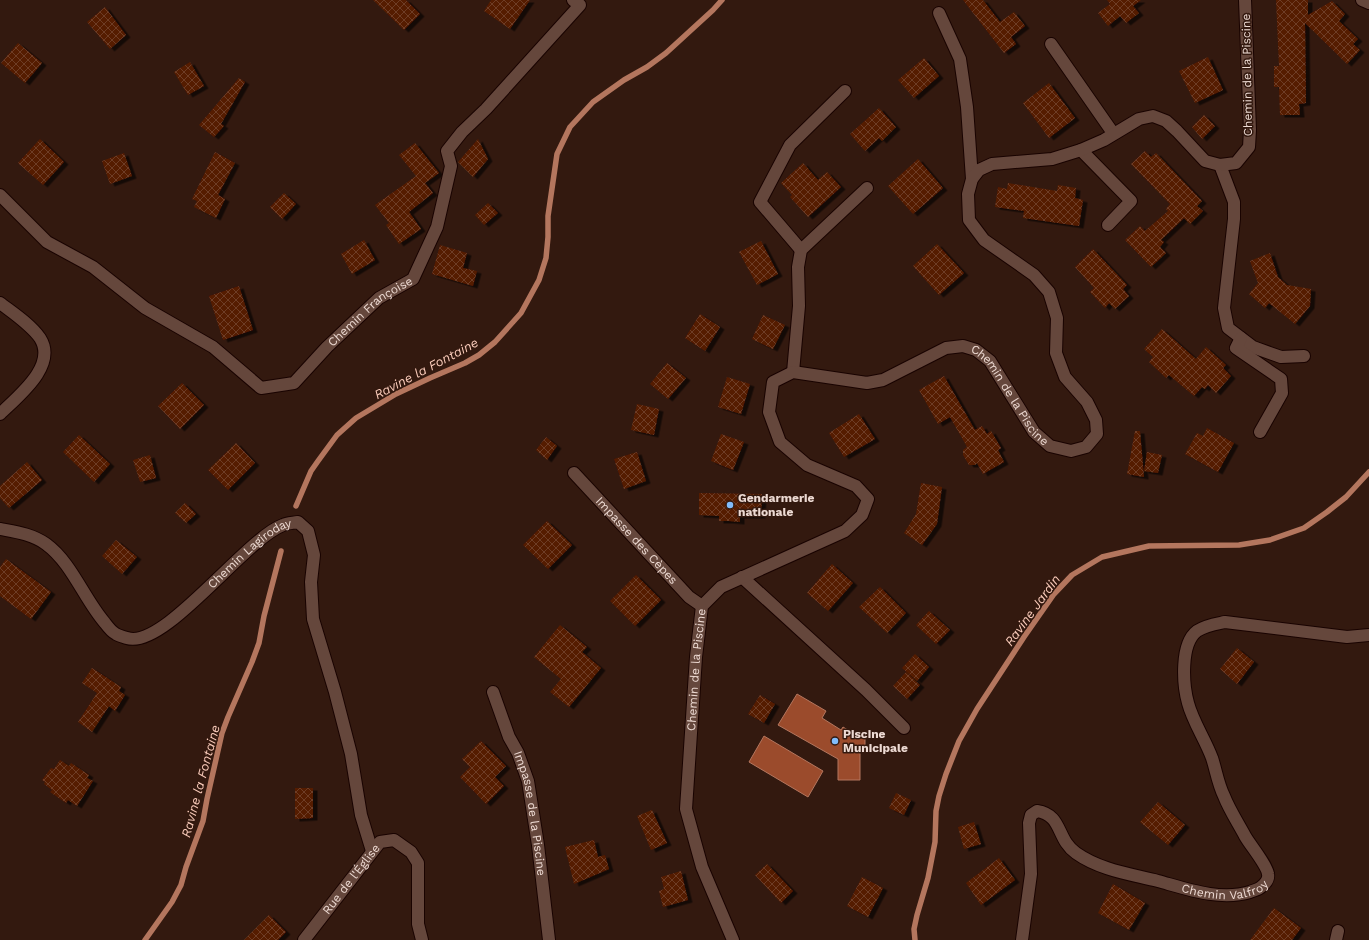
<svg xmlns="http://www.w3.org/2000/svg" width="1369" height="940" font-family="'Work Sans',sans-serif">
  <defs>
    <pattern id="building-cross-hatch" width="8" height="8" patternUnits="userSpaceOnUse"><rect width="8" height="8" fill="#551b02"/><path d="M0 0l8 8M0 8l8-8" fill="none" stroke="#6e3c26"/></pattern>
    <filter id="shadow"><feDropShadow dx="4.5" dy="2.5" stdDeviation="0" flood-color="#0009"/></filter>
  </defs>
  <rect width="100%" height="100%" fill="#33190f"/>
  <g fill="#9b4b2c" stroke="#b4765e">
    <polygon points="797,694 826,711 822,718 841,730 843,727 854,734 865,733 865,748 860,748 860,780 838,780 838,759 778,725"/>
    <polygon points="764,736 823,771 808,797 749,762"/>
  </g>
  <g fill="none" stroke-linecap="round" stroke-linejoin="round">
    <g stroke="#b4765e" stroke-width="5.5">
      <polyline points="296,506 311,471 318,461 337,435 356,418 396,394 430,378 465,363 479,355 495,342 521,313 539,280 546,258 548,237 548,216 557,154 570,127 593,102 624,80 647,67 666,53 713,10 722,0"/>
      <polyline points="145,940 172,902 181,885 186,867 203,821 207,799 222,733 228,717 252,662 259,643 264,616 281,551"/>
      <polyline points="915,940 914,929 917,915 928,878 935,842 936,811 939,796 946,774 959,741 977,709 1024,637 1054,594 1072,575 1102,557 1149,546 1239,545 1270,540 1304,528 1327,512 1346,497 1369,472"/>
    </g>
  </g>
  <g fill="url(#building-cross-hatch)" filter="url(#shadow)">
    <polygon points="373,0 406,0 420,14 404,30"/>
    <polygon points="491,0 530,0 510,29 484,11"/>
    <polygon points="963,0 983,0 1000,22 1014,12 1025,26 1011,37 1016,44 1004,53"/>
    <polygon points="1107,0 1141,0 1133,6 1139,13 1126,23 1120,16 1108,26 1098,13 1110,4"/>
    <polygon points="1276,0 1308,0 1308,15 1332,1 1345,14 1339,21 1358,39 1353,44 1360,50 1347,64 1305,23 1306,103 1299,104 1300,115 1280,115 1279,87 1274,87 1274,66 1279,66"/>
    <polygon points="105,7 126,35 110,49 87,22"/>
    <polygon points="18,43 42,63 25,83 1,63"/>
    <polygon points="1208,57 1223,90 1195,103 1179,71"/>
    <polygon points="924,58 939,76 914,98 898,80"/>
    <polygon points="190,62 204,86 188,95 174,72"/>
    <polygon points="239,78 245,82 221,124 224,126 214,137 199,125"/>
    <polygon points="1049,83 1075,118 1049,138 1023,103"/>
    <polygon points="879,108 896,127 882,141 879,138 865,151 850,134"/>
    <polygon points="1204,115 1215,126 1202,139 1192,127"/>
    <polygon points="40,139 64,162 43,185 18,163"/>
    <polygon points="478,139 488,159 473,177 458,162"/>
    <polygon points="415,143 439,173 425,183 433,193 409,212 421,229 399,244 386,225 389,223 375,205 416,176 399,155"/>
    <polygon points="1145,151 1151,157 1156,153 1202,201 1197,206 1203,211 1190,224 1184,218 1161,240 1164,242 1160,247 1166,253 1151,267 1125,240 1140,226 1145,231 1168,211 1166,209 1170,204 1131,164"/>
    <polygon points="215,152 235,163 218,195 225,199 216,218 194,207 197,201 192,199"/>
    <polygon points="124,153 132,176 110,184 102,161"/>
    <polygon points="918,159 943,188 913,214 888,186"/>
    <polygon points="803,163 818,180 827,172 841,187 808,217 790,197 792,195 781,183"/>
    <polygon points="1008,183 1057,191 1058,185 1076,188 1075,198 1083,200 1079,226 1023,218 1024,211 995,207 998,187 1007,189"/>
    <polygon points="284,193 296,204 282,219 270,207"/>
    <polygon points="488,203 498,213 484,225 475,215"/>
    <polygon points="364,240 375,260 352,274 341,254"/>
    <polygon points="761,241 778,274 757,285 739,252"/>
    <polygon points="937,244 964,273 939,295 913,266"/>
    <polygon points="440,245 467,253 463,268 477,271 473,286 432,274"/>
    <polygon points="1093,249 1127,285 1123,289 1129,296 1115,309 1109,303 1105,308 1090,292 1094,288 1075,267"/>
    <polygon points="1270,253 1278,277 1287,285 1311,289 1310,306 1295,324 1269,303 1265,308 1249,294 1258,283 1250,261"/>
    <polygon points="239,286 253,330 223,340 209,296"/>
    <polygon points="700,314 720,327 705,351 685,338"/>
    <polygon points="763,315 785,325 773,349 752,339"/>
    <polygon points="1162,329 1196,359 1206,347 1226,365 1223,368 1231,376 1216,393 1208,385 1205,389 1202,387 1194,396 1169,375 1166,378 1149,362 1153,357 1144,349"/>
    <polygon points="667,363 686,378 668,399 650,384"/>
    <polygon points="944,376 975,430 982,426 987,434 991,431 1001,448 998,450 1004,462 983,474 977,463 975,465 969,465 963,455 963,450 967,447 950,417 938,424 919,390"/>
    <polygon points="727,377 750,384 741,414 718,407"/>
    <polygon points="182,383 204,405 180,429 158,406"/>
    <polygon points="637,404 659,409 654,435 631,430"/>
    <polygon points="859,414 875,439 844,457 829,433"/>
    <polygon points="1207,428 1234,443 1218,472 1185,454 1197,433 1203,436"/>
    <polygon points="1135,431 1140,431 1144,477 1127,474"/>
    <polygon points="721,434 744,442 733,470 711,461"/>
    <polygon points="79,435 110,464 94,482 63,452"/>
    <polygon points="546,437 557,446 547,460 536,450"/>
    <polygon points="236,443 255,463 228,490 208,470"/>
    <polygon points="637,452 646,481 624,489 614,459"/>
    <polygon points="1147,452 1162,455 1158,473 1144,471"/>
    <polygon points="150,455 156,478 140,482 133,460"/>
    <polygon points="27,462 42,480 9,508 0,498 0,486"/>
    <polygon points="921,483 942,487 937,524 922,545 904,533 916,514"/>
    <polygon points="699,493 762,494 761,516 740,516 740,522 729,521 719,521 719,516 699,515"/>
    <polygon points="185,503 196,514 186,523 175,513"/>
    <polygon points="547,521 572,545 548,569 523,545"/>
    <polygon points="116,540 137,557 122,574 102,556"/>
    <polygon points="6,559 51,592 31,619 0,596 0,567"/>
    <polygon points="832,564 853,583 828,611 807,593"/>
    <polygon points="636,575 661,600 635,626 610,601"/>
    <polygon points="880,587 906,613 887,633 859,607"/>
    <polygon points="929,611 950,630 936,644 916,625"/>
    <polygon points="560,625 587,647 582,652 601,668 569,707 550,692 561,679 534,657"/>
    <polygon points="1237,648 1254,662 1237,684 1220,669"/>
    <polygon points="915,654 929,667 917,681 902,668"/>
    <polygon points="92,668 121,687 119,691 125,695 115,711 109,706 92,732 78,722 97,693 82,683"/>
    <polygon points="906,672 920,685 907,699 893,686"/>
    <polygon points="760,695 775,704 764,723 748,714"/>
    <polygon points="481,741 506,766 495,777 504,786 486,804 460,777 470,767 462,759"/>
    <polygon points="60,760 69,766 71,763 89,775 87,778 93,781 77,806 68,800 66,803 50,792 52,790 44,784 45,782 42,780 51,768 54,769"/>
    <polygon points="295,788 313,788 313,818 295,819"/>
    <polygon points="896,793 911,800 904,815 889,808"/>
    <polygon points="1158,802 1185,825 1168,845 1140,822"/>
    <polygon points="652,810 667,843 651,850 637,816"/>
    <polygon points="974,822 981,844 964,849 958,827"/>
    <polygon points="594,840 598,857 605,855 609,869 574,884 565,847"/>
    <polygon points="999,858 1015,880 981,905 966,883"/>
    <polygon points="767,864 793,891 781,903 755,875"/>
    <polygon points="681,871 688,900 663,907 659,891 664,889 661,877"/>
    <polygon points="862,877 883,888 868,917 847,906"/>
    <polygon points="1113,884 1145,903 1129,930 1098,913"/>
    <polygon points="1274,908 1301,928 1292,940 1250,940"/>
    <polygon points="269,915 286,932 278,940 244,940"/>
  </g>
  <g fill="none" stroke-linecap="round" stroke-linejoin="round">
    <defs>
      <g id="minor">
        <polyline points="1362,0 1369,3"/>
        <polyline points="939,13 960,59 967,107 972,179"/>
        <polyline points="1051,44 1113,133"/>
        <polyline points="1081,150 1131,201 1108,225"/>
        <polyline points="1220,165 1234,202 1234,219 1224,308 1228,328 1253,347 1281,357 1304,356"/>
        <path id="s1" d="M0,195L47,242L93,267L145,308L213,347L261,388L294,383L327,347L379,298L413,279L437,227L451,166L447,151L462,132L486,109L580,5L573,0"/>
        <polyline points="801,250 760,202 790,145 845,91"/>
        <path d="M0,303C13,313 30,324 40,338C58,366 17,397 0,414"/>
        <polyline points="1241,338 1236,348 1281,379 1282,393 1260,432"/>
        <polyline points="793,372 799,306 798,267 801,250 867,188"/>
        <path id="s2" d="M574,473L689,597L702,606"/>
        <path id="s3" d="M0,529C16,532 32,534 46,544C72,563 84,599 105,623C108,627 112,632 116,634C119,636 124,637 127,638C164,650 245,539 283,525C287,523 293,523 298,522L308,531L314,555L311,582L313,619L335,692L351,754L361,815L372,851"/>
        <polyline points="742,577 866,690 904,728"/>
        <path id="s4" d="M493,692L509,737L518,753L528,781L538,845L549,940"/>
        <path id="s5" d="M304,940L380,842L394,840L411,852L418,863V924L422,940"/>
        <path id="s6" d="M733,940L702,867L686,809L696,657L702,606L721,587L845,531L862,515L868,499L856,486L807,465L780,442L769,412L773,382L793,372L867,383L883,380L946,348L963,346L976,350L990,361L1034,432L1050,446L1071,451L1086,447L1097,434L1096,420L1087,402L1065,377L1056,353L1057,318L1049,292L1034,275L984,240L969,220L968,194L972,179L979,170L992,164L1052,159L1081,150L1104,140L1139,119L1153,116L1166,121L1177,131L1205,161L1220,165L1236,163L1249,147L1250,130L1245,0"/>
        <path id="s7" d="M1022,940L1031,874L1029,823L1031,815L1037,811C1063,815 1056,839 1076,853C1100,870 1130,874 1158,881C1187,889 1220,901 1250,892C1254,890 1258,890 1261,887C1265,884 1269,879 1268,874C1267,865 1250,845 1245,836C1238,823 1229,809 1224,796C1218,784 1216,770 1212,758C1205,739 1193,722 1188,703C1183,685 1180,644 1197,631C1206,625 1215,624 1225,622L1347,637L1369,635"/>
        <polyline points="1336,940 1338,931"/>
      </g>
    </defs>
    <use href="#minor" stroke="#190300" stroke-width="14"/>
    <use href="#minor" stroke="#65473c" stroke-width="12"/>
  </g>
  <g fill="#82bcfa" stroke="#33190f" stroke-width="1.5">
    <circle cx="730" cy="505" r="4"/>
    <circle cx="835" cy="741" r="4"/>
  </g>
  <g text-anchor="middle" stroke-width="3" stroke-linejoin="round" paint-order="stroke">
    <g font-size="12" fill="#eddad3" stroke="#33190f">
      <text transform="translate(1247 75) rotate(-91)" y="4">Chemin de la Piscine</text>
      <text dy="4" stroke="none"><textPath href="#s1" startOffset="465">Chemin Françoise</textPath></text>
      <text dy="4" stroke="none"><textPath href="#s6" startOffset="987">Chemin de la Piscine</textPath></text>
      <text dy="4" stroke="none"><textPath href="#s2" startOffset="92">Impasse des Cèpes</textPath></text>
      <text dy="4" stroke="none"><textPath href="#s3" startOffset="328">Chemin Lagiroday</textPath></text>
      <text dy="4" stroke="none"><textPath href="#s6" startOffset="279">Chemin de la Piscine</textPath></text>
      <text dy="4" stroke="none"><textPath href="#s4" startOffset="128">Impasse de la Piscine</textPath></text>
      <text dy="4" stroke="none"><textPath href="#s5" startOffset="77">Rue de l'Église</textPath></text>
      <text dy="4" stroke="none"><textPath href="#s7" startOffset="349">Chemin Valfroy</textPath></text>
    </g>
    <g font-size="12" font-weight="bold" fill="#eddad3" stroke="#33190f" text-anchor="start">
      <text x="738" y="502">Gendarmerie<tspan x="738" dy="14">nationale</tspan></text>
      <text x="843" y="738">Piscine<tspan x="843" dy="14">Municipale</tspan></text>
    </g>
    <g font-size="13" font-style="italic" fill="#fbccbb" stroke="#33190f">
      <text transform="translate(426 368) rotate(-28)" y="5">Ravine la Fontaine</text>
      <text transform="translate(1032 610) rotate(-54)" y="5">Ravine Jardin</text>
      <text transform="translate(200 781) rotate(-75)" y="5">Ravine la Fontaine</text>
    </g>
  </g>
</svg>
